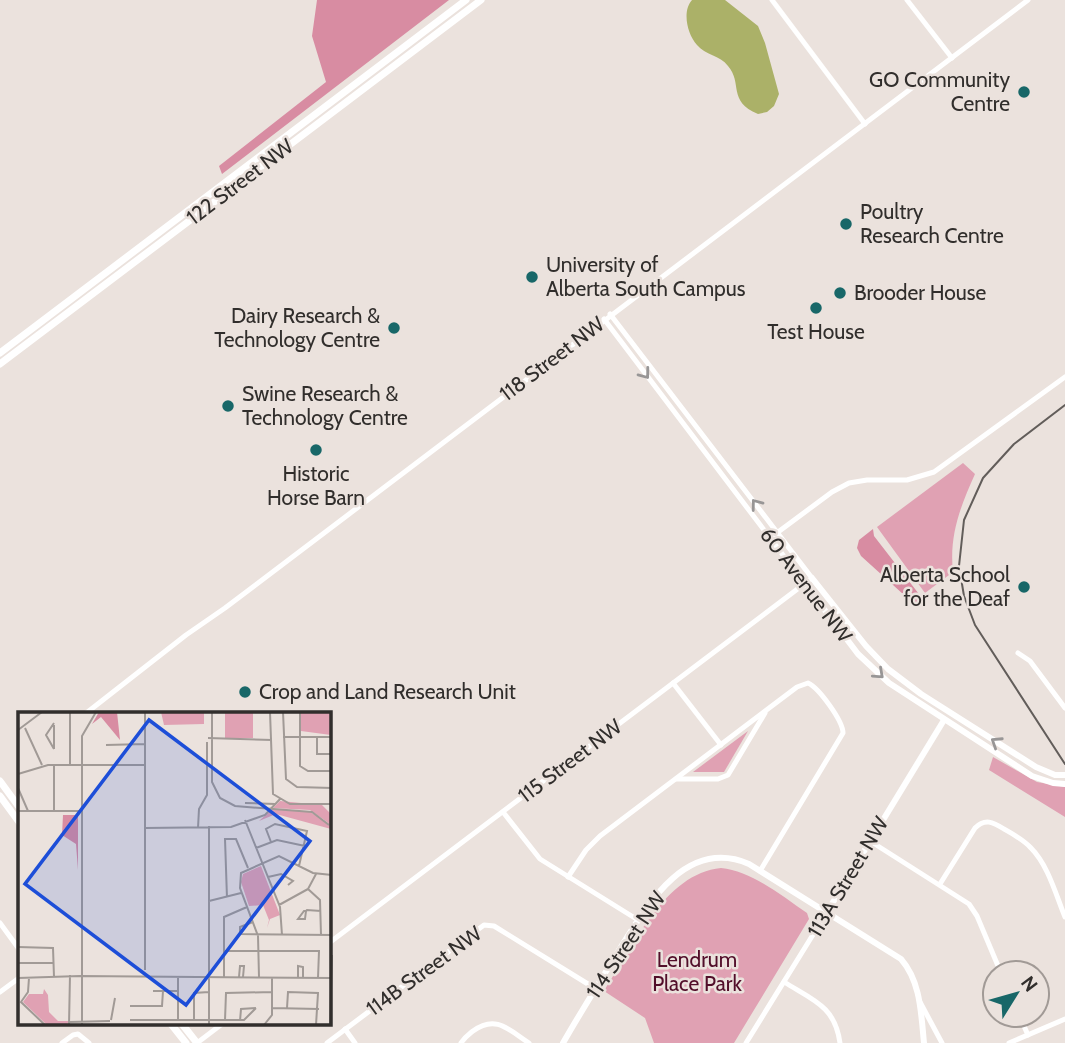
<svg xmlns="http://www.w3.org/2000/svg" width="1065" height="1043" font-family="Cabin,sans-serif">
  <rect width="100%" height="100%" fill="#ebe2dd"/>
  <g fill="#e0a1b3">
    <path d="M963,463L975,474C960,507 949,536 953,572L925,593L877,527Z"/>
    <polygon points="748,731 724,772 693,772"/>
    <polygon points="993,757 1037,782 1065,787 1065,817 989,770"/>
    <path d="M721,868C752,871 782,896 807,913L809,919L734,1043H654L645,1018L604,991C631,949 665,873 721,868Z"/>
  </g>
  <g fill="#d88ca2">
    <polygon points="317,0 449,0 222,174 219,166 326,82 312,36"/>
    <polygon points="873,529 874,536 922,598 914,604 861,556 857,548 859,540"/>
  </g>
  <path fill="#abb168" d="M692,0H725L758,26L765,43L779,94L774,106L767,112L758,114C727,101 743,83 728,66C720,55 705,55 697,45C687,34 682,11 692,0Z"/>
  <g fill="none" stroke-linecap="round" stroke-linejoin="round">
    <g stroke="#fff" stroke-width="5">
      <polyline points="772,0 865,124"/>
      <polyline points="907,0 952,58"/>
      <polyline points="604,319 805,584"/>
      <polyline points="770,538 832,492 849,483 867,480 907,480 934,472 1065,377"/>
      <polyline points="1018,653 1030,661 1065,708"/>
      <polyline points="673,683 721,745"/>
      <path d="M85,714L186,635L225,608C492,404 761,203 1028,0"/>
      <polyline points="676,779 718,779 728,775 765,713"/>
      <polyline points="503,812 540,859 638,920"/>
      <polyline points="870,841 969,904 977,916 1001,973"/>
      <path d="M568,877L586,850L600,836L797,687L808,683C819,688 843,721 843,733L760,871"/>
      <path d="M940,884L975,828C985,818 993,822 1004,829C1013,834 1024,840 1031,848C1048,865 1056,895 1065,917"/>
      <polyline points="0,923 19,949"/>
      <polyline points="329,943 812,578 610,314"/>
      <path d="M784,982C813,1000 835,1006 840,1043"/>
      <polyline points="0,992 19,978"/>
      <polyline points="920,1002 942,1043"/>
      <polyline points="1019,1015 1028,1035"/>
      <polyline points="345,1029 355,1043"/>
      <polyline points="62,1043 73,1035 78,1034 89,1043"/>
      <polyline points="197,1043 222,1024"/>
      <polyline points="327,1043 484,925 494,926 596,989"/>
      <path d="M461,1043C465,1037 468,1035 473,1031C496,1014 509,1030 529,1043"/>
      <polyline points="746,1043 827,912"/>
      <polyline points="1009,1043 1065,1019"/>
    </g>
    <g stroke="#fff" stroke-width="6">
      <polyline points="812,578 866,646 888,669 921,694 1036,767 1055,775 1065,775"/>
      <polyline points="805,584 858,654 889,683 1032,776 1053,783 1065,784"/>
      <polyline points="827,912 944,720"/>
      <path d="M563,1043C579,1015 596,988 613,960C642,914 682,835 749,864L901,959C921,982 921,1014 924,1043"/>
    </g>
    <g stroke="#fff" stroke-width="7">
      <polyline points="0,353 466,0"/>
      <polyline points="0,364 481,0"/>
      <polyline points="0,781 19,807"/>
      <polyline points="0,796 19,822"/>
      <polyline points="171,1024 186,1043"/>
      <polyline points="182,1024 197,1043"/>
    </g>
    <polyline stroke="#625d5a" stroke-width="2" points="1065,405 1014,444 983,478 964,520 959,566 964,596 975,625 1065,764"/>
  </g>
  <defs><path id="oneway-chevron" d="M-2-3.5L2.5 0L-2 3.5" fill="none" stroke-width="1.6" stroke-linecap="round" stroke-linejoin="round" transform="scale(1.75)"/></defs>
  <g stroke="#989696">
    <use href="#oneway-chevron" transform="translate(645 374) rotate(53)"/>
    <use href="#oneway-chevron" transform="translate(756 504) rotate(-127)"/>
    <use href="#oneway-chevron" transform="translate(879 674) rotate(42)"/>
    <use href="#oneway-chevron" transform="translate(996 742) rotate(-147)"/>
  </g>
  <g fill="#186768" stroke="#ebe2dd" stroke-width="2.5">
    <circle cx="1024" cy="92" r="7"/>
    <circle cx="846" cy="224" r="7"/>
    <circle cx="532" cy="277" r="7"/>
    <circle cx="840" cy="293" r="7"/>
    <circle cx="816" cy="308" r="7"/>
    <circle cx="394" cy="328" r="7"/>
    <circle cx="228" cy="406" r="7"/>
    <circle cx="316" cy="450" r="7"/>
    <circle cx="1024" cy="587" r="7"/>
    <circle cx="245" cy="692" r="7"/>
  </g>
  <g text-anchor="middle" stroke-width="5" stroke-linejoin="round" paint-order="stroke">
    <g font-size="21" fill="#312e2c" stroke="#ebe2dd" text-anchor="start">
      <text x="1010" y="87" text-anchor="end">GO Community<tspan x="1010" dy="24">Centre</tspan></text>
      <text x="860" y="219">Poultry<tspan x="860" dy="24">Research Centre</tspan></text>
      <text x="546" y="272">University of<tspan x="546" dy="24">Alberta South Campus</tspan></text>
      <text x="854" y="300">Brooder House</text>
      <text x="380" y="323" text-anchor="end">Dairy Research &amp;<tspan x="380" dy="24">Technology Centre</tspan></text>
      <text x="816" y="339" text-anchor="middle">Test House</text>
      <text x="242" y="401">Swine Research &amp;<tspan x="242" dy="24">Technology Centre</tspan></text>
      <text x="316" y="481" text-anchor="middle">Historic<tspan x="316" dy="24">Horse Barn</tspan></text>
      <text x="1010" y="582" text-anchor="end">Alberta School<tspan x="1010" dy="24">for the Deaf</tspan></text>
      <text x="259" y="699">Crop and Land Research Unit</text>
    </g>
    <g font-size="21" fill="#312e2c" stroke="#ebe2dd">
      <text transform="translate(240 182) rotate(-37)" y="7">122 Street NW</text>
      <text transform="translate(552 359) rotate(-37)" y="7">118 Street NW</text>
      <text transform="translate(806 585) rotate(53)" y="7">60 Avenue NW</text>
      <text transform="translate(570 761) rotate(-37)" y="7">115 Street NW</text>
      <text transform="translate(848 877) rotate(-59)" y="7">113A Street NW</text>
      <text transform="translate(626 945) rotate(-56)" y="7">114 Street NW</text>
      <text transform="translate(424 971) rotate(-36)" y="7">114B Street NW</text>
    </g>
    <g font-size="21" fill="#520e2a" stroke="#ebe2dd">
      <text x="697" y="967">Lendrum<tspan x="697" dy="24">Place Park</tspan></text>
    </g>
  </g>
  <g transform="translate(18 712)">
    <rect width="313" height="313" fill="#ebe2dd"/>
    <path d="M143,0H186V12L146,13ZM207,0H235V26H207ZM283,1H313V23L283,19ZM262,89L304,93L313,102V117L258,102L241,109L254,97L292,100L312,112L292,98L255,96ZM243,154L262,203L252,207L249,216L251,208L245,193L231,194L223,170L225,162ZM26,277L30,283L31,300L40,309H51L49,313H29L5,290L11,282H25Z" fill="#e0a1b3"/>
    <path d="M81,0H99L102,28L83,5L74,12ZM45,103H60V158L58,132L44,123Z" fill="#d88ca2"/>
    <path fill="none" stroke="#a19a96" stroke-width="2" d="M52,0V53M127,0V258M194,0V70L202,86L217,94L294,100L311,113M252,0L255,82L272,92H314M265,0L268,67L279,75L314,76M282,0V54L290,59H314M36,11L28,23L36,37M36,13V37M7,16L24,53M0,18L24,0M265,25H314M299,25V42H314M190,26L254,28M88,33L127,32M36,53V99M0,62L30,53H127M0,76L10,99M227,91L257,92M0,99H63M227,108L262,195L264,223M127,116L213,115L247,103L263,86M180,116L181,97L189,83V30M253,130L248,117L257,112L289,119L281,154M238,136L259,128L287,134M298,162L290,177L302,188L303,223M250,165L263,162L275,169L270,173M209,186L207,127H218L230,156M191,189L223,181M261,193L290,177M288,199L287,207H280L286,199H288L289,198L303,199M235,210L222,215V222L314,223M0,235L35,236L36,265M206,239H301L300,266M0,251H36M62,264L314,266M206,265V205L229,195M221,265L222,254H226L225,265M241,265L240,224L222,176L223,161L261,144L295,161L314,163M280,265V254L285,255V265M0,266L62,264M11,266L10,280L3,290L27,313M135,279H160M112,294H144L145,279M254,296L301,297M269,296L270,280L300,281L298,313M93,308L97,286M112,308H226L238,296M160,308V264M176,308V281L191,280M207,308L208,281L254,280M222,309L223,297L238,296M51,310L92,309M51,313L52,263M64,313V24L78,0M191,313V114M246,313L254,303V265M270,313H298M312,313L314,243"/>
    <path fill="#1d4ed8" fill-opacity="0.15" stroke="#1d4ed8" stroke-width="3.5" d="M131,8L292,129L168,293L7,172Z"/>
    <rect width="313" height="313" fill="none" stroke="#312e2c" stroke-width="3.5"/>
  </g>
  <g transform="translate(1016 994) rotate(53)"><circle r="33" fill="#ebe2dd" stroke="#a19a96" stroke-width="2"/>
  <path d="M0-5L12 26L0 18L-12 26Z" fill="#186768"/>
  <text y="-10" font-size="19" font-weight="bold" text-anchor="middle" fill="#312e2c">N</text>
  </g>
</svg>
